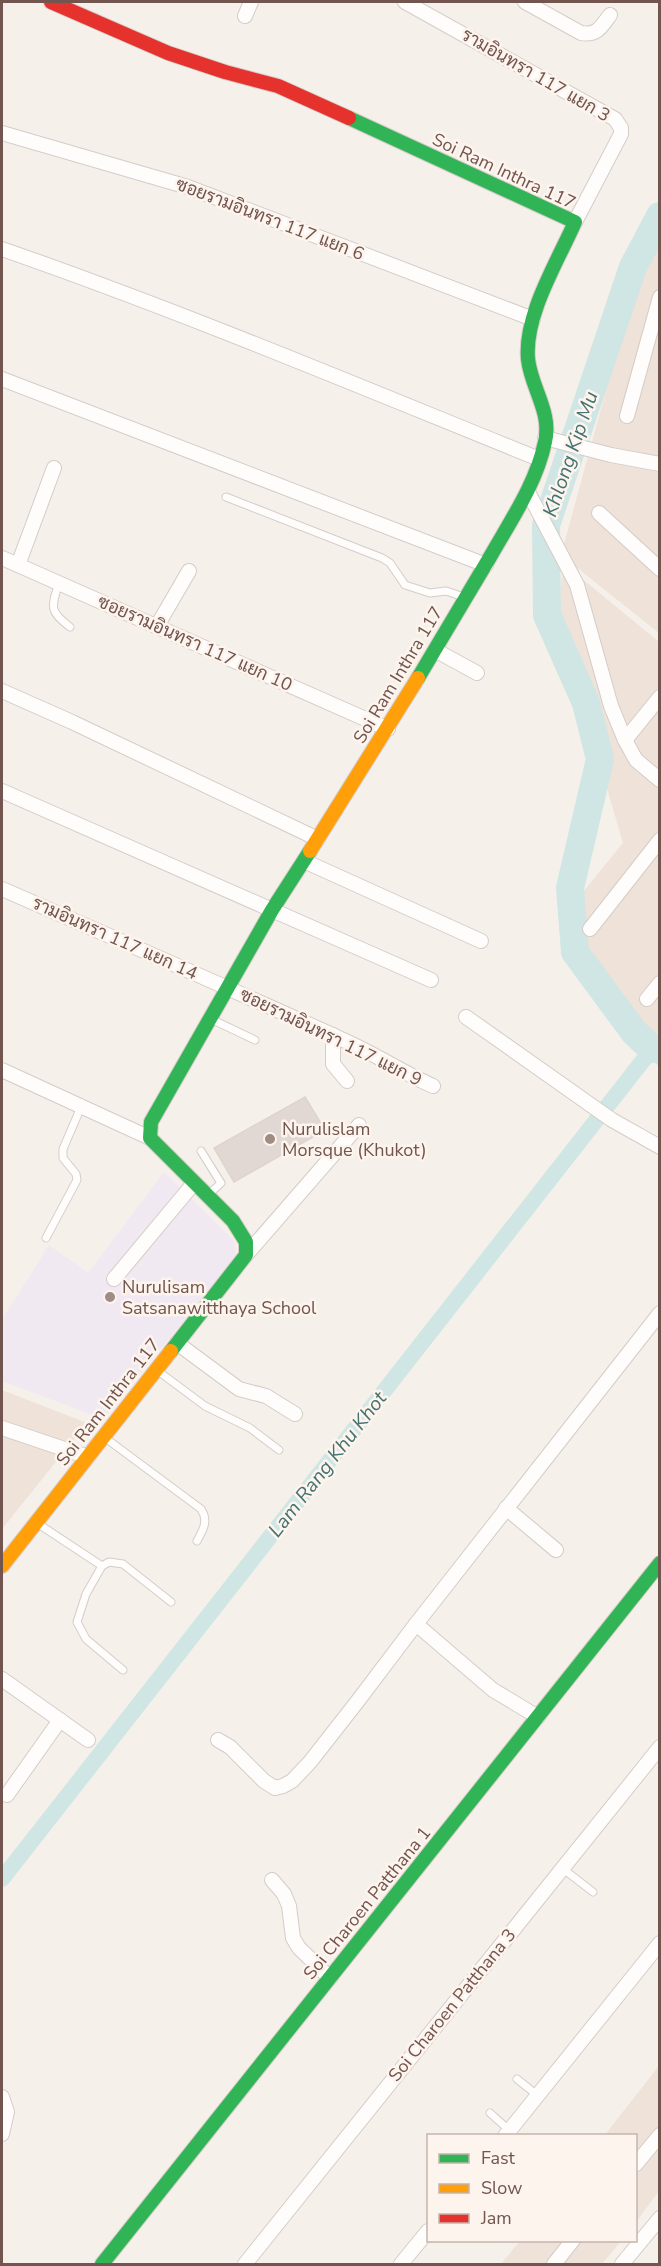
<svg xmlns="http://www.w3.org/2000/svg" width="661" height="2266" font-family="'Nunito Sans',Sarabun,sans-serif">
  <rect width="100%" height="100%" fill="#f6f0eb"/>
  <g fill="#eee2d9">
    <polygon points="659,235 659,633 561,555 636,281"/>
    <polygon points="563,563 659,642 659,1044 627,1014 565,914 623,843 558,622"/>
    <polygon points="2,1390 87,1423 2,1529"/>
    <polygon points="659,2066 659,2191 636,2222 636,2136 604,2136"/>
    <polygon points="520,2241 621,2241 602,2264 501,2264"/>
  </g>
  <polygon fill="#f1e9f1" points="164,1172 235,1242 236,1257 103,1419 2,1381 2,1320 49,1245 88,1273"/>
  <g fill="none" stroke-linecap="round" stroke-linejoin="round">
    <polyline stroke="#cfe6e4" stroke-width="16" points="2,1879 652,1049 660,1057"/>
    <polyline stroke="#cfe6e4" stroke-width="28" points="652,1049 634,1032 575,952 570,888 600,759 586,703 547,615 546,525 633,267 660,216"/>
  </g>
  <polygon fill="#e2d8d3" stroke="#ded3ce" stroke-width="1.5" points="305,1097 325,1130 234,1182 214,1148"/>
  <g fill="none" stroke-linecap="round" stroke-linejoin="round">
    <defs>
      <g id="lane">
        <polyline points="226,497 382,558 390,563 405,585 430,593 446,591 464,597"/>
        <path d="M59,583C51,607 49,611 70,627"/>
        <polyline points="211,1019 255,1040"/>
        <polyline points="201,1151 221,1183 209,1194"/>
        <polyline points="46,1238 77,1180 76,1174 63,1158 63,1149 81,1107"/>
        <polyline points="158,1371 205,1406 250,1428 279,1450"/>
        <path d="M104,1437L201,1509C209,1521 203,1530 197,1541"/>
        <polyline points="37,1523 102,1566 109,1562 123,1564 171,1602"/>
        <polyline points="102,1566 86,1594 77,1622 86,1639 123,1670"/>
        <polyline points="562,1868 593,1892"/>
        <polyline points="517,2079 537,2095"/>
        <polyline points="490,2113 509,2130"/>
      </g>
      <g id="street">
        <polyline points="405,2 615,119 621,128 621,134 575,222"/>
        <path d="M525,2L581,33C597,36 601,27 610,15"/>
        <polyline points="245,16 251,2"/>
        <polyline points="2,133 188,187 533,319"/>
        <path d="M2,249C183,312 361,387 539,459"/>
        <polyline points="2,379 486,565"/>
        <polyline points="627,416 660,297"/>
        <polyline points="545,438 611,455 660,464"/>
        <polyline points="528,492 577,585 611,706 625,740 636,760 660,780"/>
        <polyline points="599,513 660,569"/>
        <polyline points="2,558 388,729"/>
        <polyline points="18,565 54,468"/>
        <polyline points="157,626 189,571"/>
        <polyline points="435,650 477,673"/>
        <polyline points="2,691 72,722 318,839"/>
        <polyline points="625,740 660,697"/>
        <polyline points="2,791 431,980"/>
        <polyline points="304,861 481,941"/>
        <path d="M2,889C119,940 236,991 352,1044C380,1057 405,1074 433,1086"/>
        <polyline points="590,929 660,840"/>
        <polyline points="647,999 660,983"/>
        <polyline points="466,1017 612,1120 660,1147"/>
        <polyline points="333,1035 333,1064 347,1081"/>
        <polyline points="2,1070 150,1138"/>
        <polyline points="246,1255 359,1125"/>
        <polyline points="114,1279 194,1183"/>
        <polyline points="177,1343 239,1389 266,1396 295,1414"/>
        <polyline points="2,1428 88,1457"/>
        <polyline points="506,1508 556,1550"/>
        <polyline points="416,1624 493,1690 538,1717"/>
        <polyline points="2,1679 88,1740"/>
        <polyline points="218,1740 230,1747 264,1781 275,1788 283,1786 292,1781 310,1762 357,1702 416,1624 660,1313"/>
        <polyline points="7,1795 60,1720"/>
        <polyline points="272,1880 284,1894 289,1906 293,1938 299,1948 330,1978"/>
        <polyline points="2,2097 7,2112 2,2134"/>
        <polyline points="505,2136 660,1943"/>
        <polyline points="636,2164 660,2135"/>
        <polyline points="245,2264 660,1747"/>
        <polyline points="401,2264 428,2231"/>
        <polyline points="554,2264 573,2240"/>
        <polyline points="622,2264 660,2218"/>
      </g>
      <g id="fast">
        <path d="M349,118L575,222C558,261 524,315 528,359C531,388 552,412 545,442C536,484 511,520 490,557C466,597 442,638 418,678"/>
        <polyline points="171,1351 246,1255 246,1242 233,1221 150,1138 151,1122 272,910 310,851"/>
        <polyline points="102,2264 660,1563"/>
      </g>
      <g id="slow">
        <polyline points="310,851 418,678"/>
        <polyline points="2,1566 171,1351"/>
      </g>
      <polyline id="jam" points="51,2 168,53 225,72 278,86 349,118"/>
    </defs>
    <use href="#lane" stroke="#d4ccc8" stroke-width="9"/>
    <use href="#street" stroke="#d4ccc8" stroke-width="16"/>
    <use href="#fast" stroke="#d5ccc8" stroke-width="16"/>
    <use href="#slow" stroke="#d5ccc8" stroke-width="16"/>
    <use href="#jam" stroke="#d5ccc8" stroke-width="16"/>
    <use href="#lane" stroke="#fefdfc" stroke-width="7"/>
    <use href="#street" stroke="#fefdfc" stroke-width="14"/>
    <use href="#fast" stroke="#30b455" stroke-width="14"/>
    <use href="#slow" stroke="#ff9f0a" stroke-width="14"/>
    <use href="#jam" stroke="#e5322d" stroke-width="14"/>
  </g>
  <g fill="#a08b85" stroke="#fdf4ed" stroke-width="2">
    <circle cx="270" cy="1139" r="6"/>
    <circle cx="110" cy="1297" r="6"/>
  </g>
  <g text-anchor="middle" stroke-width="5" stroke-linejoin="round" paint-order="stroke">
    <g font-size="18" fill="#71554e" stroke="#fdf4ed">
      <text transform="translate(536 75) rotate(30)" y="6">รามอินทรา 117 แยก 3</text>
      <text transform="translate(504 171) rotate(25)" y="6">Soi Ram Inthra 117</text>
      <text transform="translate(270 219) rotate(21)" y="6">ซอยรามอินทรา 117 แยก 6</text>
      <text transform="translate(195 643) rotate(24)" y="6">ซอยรามอินทรา 117 แยก 10</text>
      <text transform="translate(398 675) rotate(-59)" y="6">Soi Ram Inthra 117</text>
      <text transform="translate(115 938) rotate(24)" y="6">รามอินทรา 117 แยก 14</text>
      <text transform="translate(331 1037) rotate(26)" y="6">ซอยรามอินทรา 117 แยก 9</text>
      <text transform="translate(108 1402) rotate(-52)" y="6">Soi Ram Inthra 117</text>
      <text transform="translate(367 1903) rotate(-51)" y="6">Soi Charoen Patthana 1</text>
      <text transform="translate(452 2005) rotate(-51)" y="6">Soi Charoen Patthana 3</text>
    </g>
    <g font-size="18" fill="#71554e" stroke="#fdf4ed" text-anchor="start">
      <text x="282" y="1135">Nurulislam<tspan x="282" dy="21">Morsque (Khukot)</tspan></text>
      <text x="122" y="1293">Nurulisam<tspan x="122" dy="21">Satsanawitthaya School</tspan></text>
    </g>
    <g font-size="20" font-style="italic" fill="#447374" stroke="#fdf4ed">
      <text transform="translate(570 454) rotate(-71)" y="7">Khlong Kip Mu</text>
      <text transform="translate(327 1464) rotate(-52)" y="7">Lam Rang Khu Khot</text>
    </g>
  </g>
  <rect width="661" height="2266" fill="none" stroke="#71554e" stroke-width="6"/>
  <rect x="427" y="2134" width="210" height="108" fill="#fdf4ed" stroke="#c5b4ad" stroke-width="1.5"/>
  <rect x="439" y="2154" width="30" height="9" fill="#30b455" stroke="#c5b4ad" stroke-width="1.5"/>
  <text x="481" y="2164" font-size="18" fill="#71554e">Fast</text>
  <rect x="439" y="2184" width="30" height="9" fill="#ff9f0a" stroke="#c5b4ad" stroke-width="1.5"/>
  <text x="481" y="2194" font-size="18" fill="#71554e">Slow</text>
  <rect x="439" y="2214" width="30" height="9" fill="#e5322d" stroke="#c5b4ad" stroke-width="1.5"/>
  <text x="481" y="2224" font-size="18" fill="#71554e">Jam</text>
</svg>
